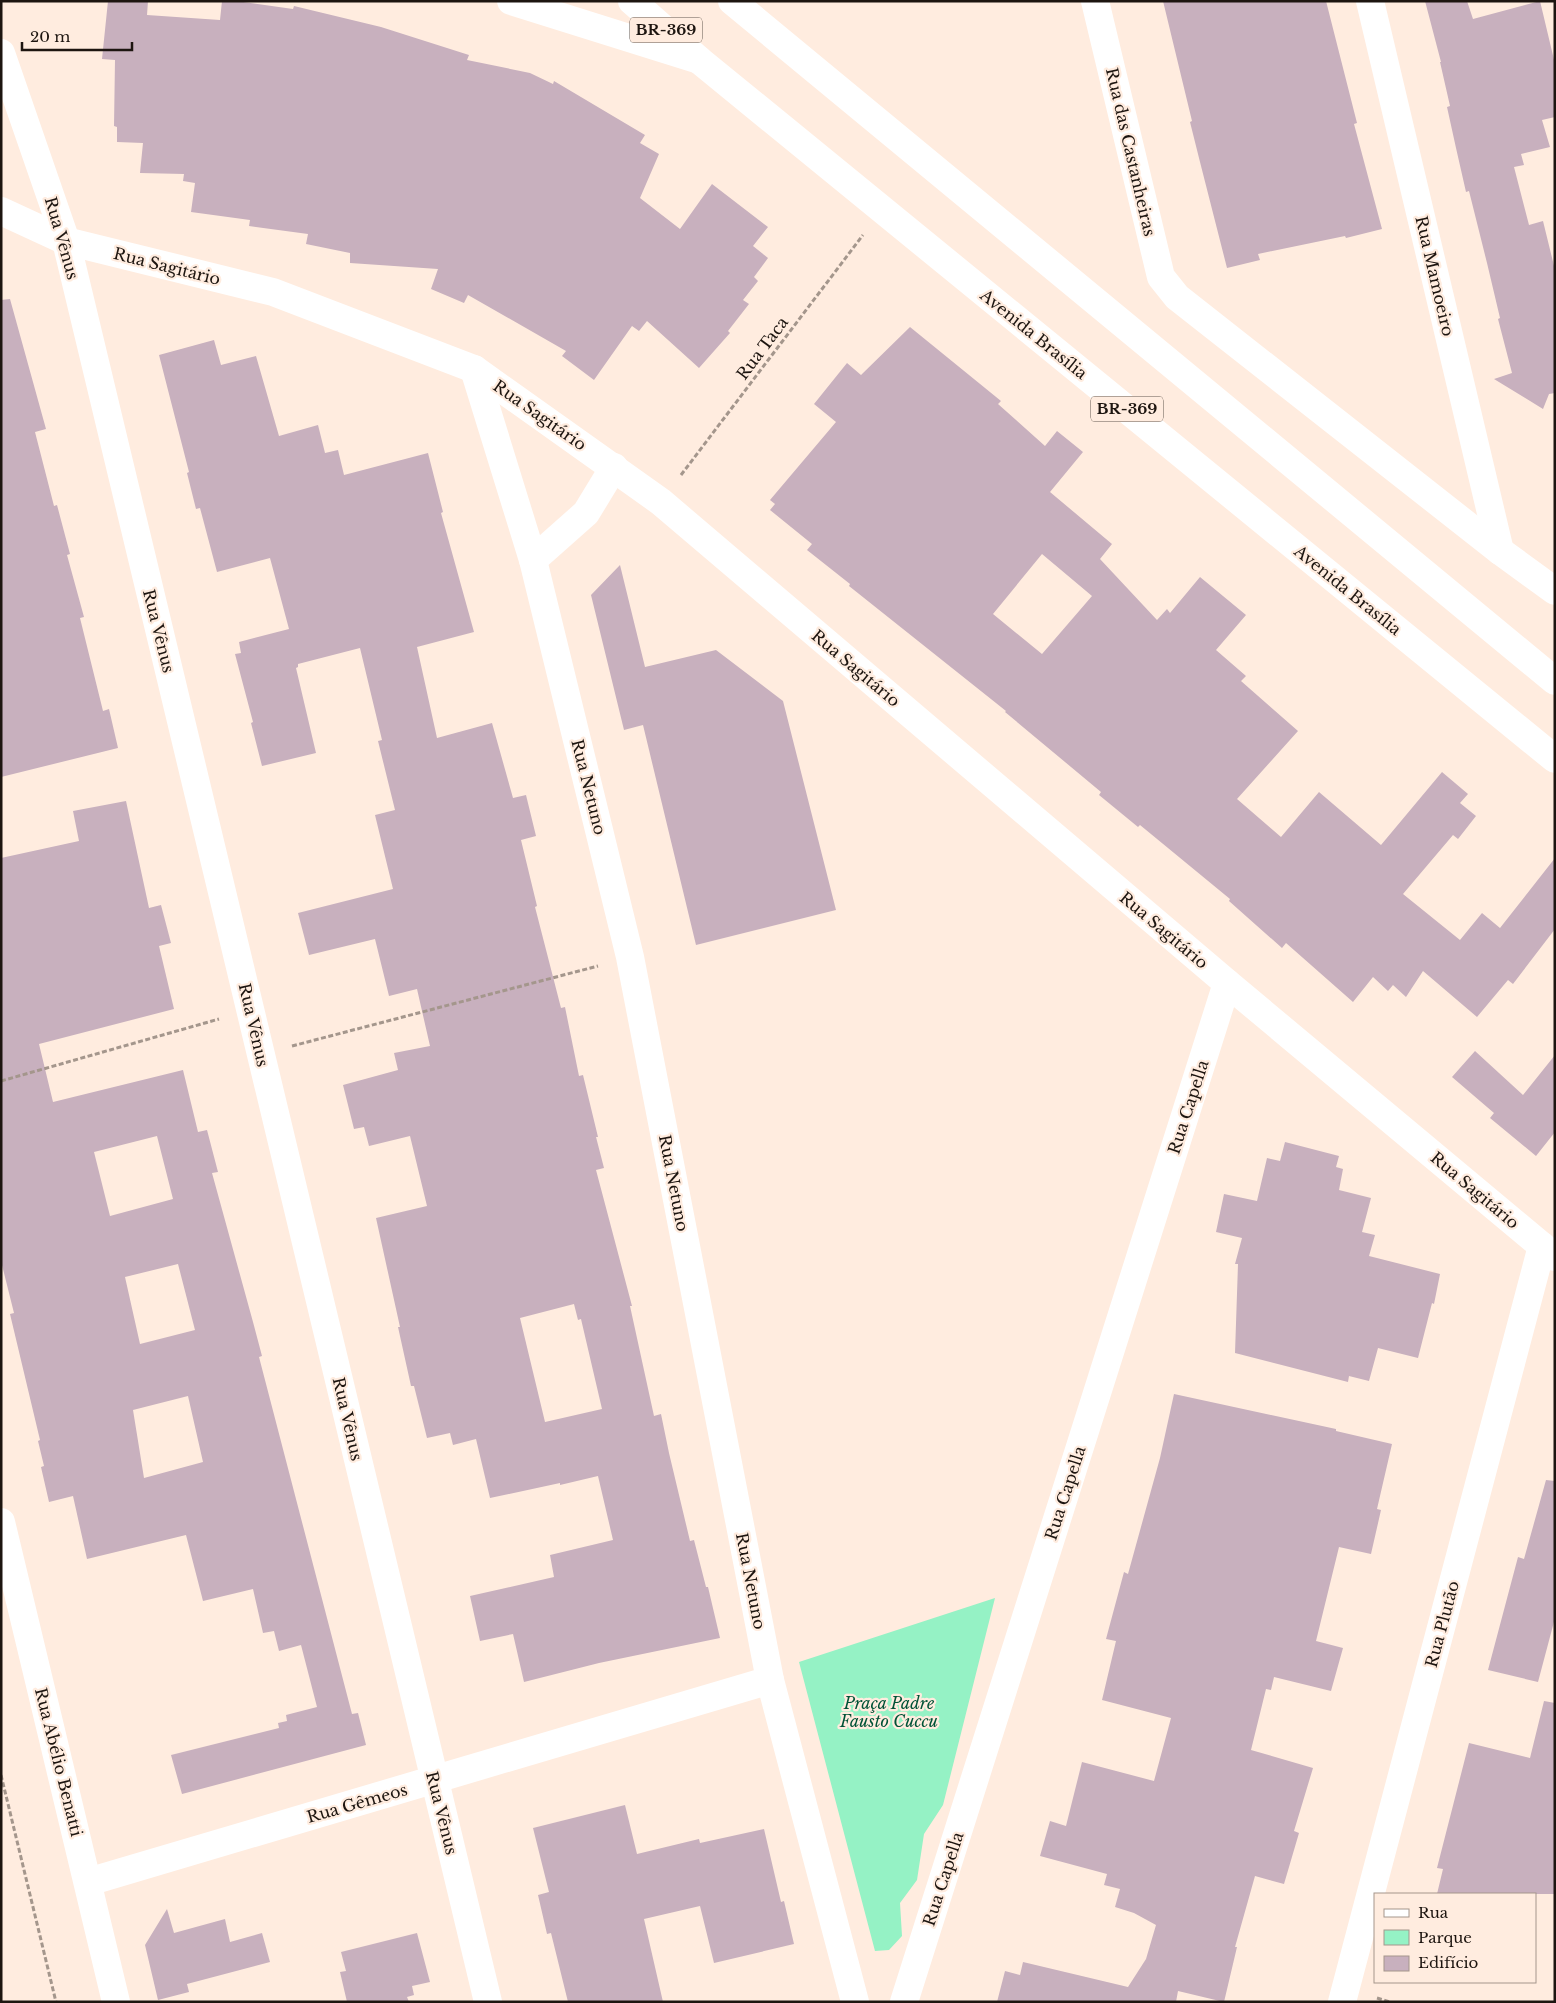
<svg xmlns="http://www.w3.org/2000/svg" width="1556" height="2003" font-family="'Libre Baskerville',serif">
  <rect width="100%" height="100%" fill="#ffecdf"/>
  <polygon fill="#95f2c5" points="995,1598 943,1805 924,1834 917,1880 900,1903 902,1936 889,1950 875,1951 799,1662"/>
  <g fill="#c8b0be" fill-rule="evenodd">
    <polygon points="108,1 148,1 147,15 220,20 222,1 236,1 293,9 294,6 381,27 469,55 467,60 530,73 553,84 554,81 645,135 640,143 659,154 640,198 680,229 712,184 768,227 753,246 768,258 754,277 758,281 743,300 749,304 728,331 730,333 699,368 647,321 639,331 632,326 594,380 562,356 566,351 468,295 464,303 431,289 438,269 350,263 350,253 306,244 308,234 249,226 250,220 191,212 195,183 183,181 184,174 140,173 143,143 117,142 117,127 114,126 115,60 102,59"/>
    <polygon points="1163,1 1326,1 1357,123 1354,124 1382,229 1346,238 1345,236 1258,254 1260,260 1227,268 1200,162 1190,122 1192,121"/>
    <polygon points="1425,1 1467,1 1473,19 1540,1 1555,64 1555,117 1542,120 1550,147 1521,154 1524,165 1514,167 1529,225 1543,221 1555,270 1555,393 1549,394 1543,409 1494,379 1512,373 1498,319 1500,318 1487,263 1469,191 1466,192 1456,148 1447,107 1450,106 1440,62 1441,62"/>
    <polygon points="10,299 46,429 35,432 54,506 57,505 70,554 67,555 84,617 80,618 103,711 109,709 118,748 1,777 1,300"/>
    <path d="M910,327L1001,401L998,404L1045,446L1057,431L1083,452L1050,492L1112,544L1100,559L1157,620L1167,609L1170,613L1200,577L1246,615L1216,650L1246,676L1241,681L1298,731L1237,799L1281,837L1319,792L1381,845L1442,772L1468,794L1460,803L1476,816L1458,839L1453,835L1403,894L1460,940L1482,913L1500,928L1555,858V929L1513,984L1508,980L1477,1017L1423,971L1406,997L1393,985L1388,991L1373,977L1353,1002L1286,943L1282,948L1229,901L1230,899L1140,825L1138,827L1099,795L1101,792L1005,712L1006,711L849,586L850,584L807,550L812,544L770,510L775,504L770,500L836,422L814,404L847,363L861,375ZM1042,554L1092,596L1042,654L993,614Z"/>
    <path d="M214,340L221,365L256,356L279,436L318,425L325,453L338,450L344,475L428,453L443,512L441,513L474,632L417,647L437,738L492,723L513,798L526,795L536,836L521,840L537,906L535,907L561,1008L565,1007L579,1076L583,1075L598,1137H596L604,1168L596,1170L632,1306H630L654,1416L661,1414L669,1453L690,1541L694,1540L706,1587H708L720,1638L599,1663L524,1682L513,1634L480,1641L470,1596L554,1577L550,1555L613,1540L598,1476L560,1485V1483L490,1498L476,1439L453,1445L450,1433L427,1438L414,1386H411L398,1327H400L376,1218L427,1206L410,1136L369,1146L364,1127L354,1129L343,1085L398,1070L394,1053L430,1046L417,989L389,996L375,939L309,955L298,913L393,889L375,815L395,810L378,741L382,740L360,648L298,664V667L296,668L316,753L262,766L251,723L253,722L235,654L241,653L239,642L289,629L270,558L217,572L200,508L196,509L187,473L189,472L159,355ZM574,1304L578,1320L581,1319L602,1409L545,1422L520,1318Z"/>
    <polygon points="620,565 645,667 716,650 783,701 836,910 696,945 643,725 624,730 591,595"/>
    <path d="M126,801L149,908L161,905L171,943L159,946L174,1009L39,1044L53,1102L183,1070L198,1132L207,1130L218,1172L212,1173L253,1322L262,1356L259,1357L352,1714L358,1713L366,1745L182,1794L171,1755L279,1728L278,1723L287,1721L286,1715L317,1707L301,1645L279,1651L274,1631L263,1633L253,1589L203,1601L186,1535L87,1559L73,1496L49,1502L41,1467L44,1466L38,1441L40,1440L10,1314L14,1313L1,1261V858L79,841L73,811ZM157,1136L173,1199L110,1216L94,1152ZM178,1264L195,1330L140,1344L125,1277ZM188,1396L203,1462L144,1478L133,1410Z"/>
    <polygon points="1475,1051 1523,1095 1555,1055 1555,1132 1536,1156 1490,1118 1494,1113 1452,1077"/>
    <polygon points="1285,1142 1339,1156 1336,1167 1343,1169 1339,1190 1371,1198 1362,1232 1375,1235 1369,1256 1440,1274 1434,1304 1432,1303 1418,1358 1378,1348 1369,1381 1349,1376 1348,1382 1235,1353 1238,1264 1235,1264 1242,1238 1216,1232 1224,1194 1257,1201 1267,1158 1280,1161"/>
    <polygon points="1174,1394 1336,1429 1336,1431 1392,1444 1377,1509 1381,1510 1371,1554 1339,1547 1316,1641 1343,1648 1331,1691 1274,1677 1271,1690 1266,1689 1251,1750 1313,1768 1294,1831 1299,1833 1284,1884 1255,1876 1235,1947 1237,1947 1224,2002 1178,1991 1176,2002 997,2002 1005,1971 1020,1975 1023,1962 1128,1987 1146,1959 1156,1925 1134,1913 1115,1907 1120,1889 1104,1885 1107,1874 1040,1856 1050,1821 1066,1826 1082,1762 1154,1781 1171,1718 1102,1700 1116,1641 1106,1639 1124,1572 1128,1574 1160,1458"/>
    <polygon points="1546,1480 1555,1481 1555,1618 1538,1682 1488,1670 1518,1557 1524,1559"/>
    <polygon points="1544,1701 1555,1703 1555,1894 1437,1894 1443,1869 1437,1868 1469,1743 1530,1758"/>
    <polygon points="625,1805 637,1854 699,1839 700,1843 764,1829 781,1902 784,1901 794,1944 714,1963 700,1906 644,1919 663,2002 568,2002 551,1933 547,1934 538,1895 549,1892 533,1828"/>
    <polygon points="167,1909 174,1933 225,1919 230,1942 262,1933 270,1962 187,1984 189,1992 158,2000 145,1945"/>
    <polygon points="417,1933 430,1982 412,1986 414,1995 407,1997 409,2002 347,2002 340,1972 346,1971 341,1952"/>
  </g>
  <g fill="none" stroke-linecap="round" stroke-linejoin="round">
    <g stroke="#a4968c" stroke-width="3" stroke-dasharray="5 2.5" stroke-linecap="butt">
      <polyline points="681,475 863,235"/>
      <polyline points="292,1046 598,966"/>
      <polyline points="1,1081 219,1019"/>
      <polyline points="1,1775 56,2002"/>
      <polyline points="1377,1998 1390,2002"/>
    </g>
    <g stroke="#fff" stroke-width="28">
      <polyline points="1095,1 1161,277 1177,297 1500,551 1555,591"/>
      <polyline points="1370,1 1500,551"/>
      <polyline points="1,53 66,241 488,2002"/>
      <polyline points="1,211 66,241 273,292 474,369 661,502 1227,983 1555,1257"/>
      <polyline points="474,369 533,560 630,957 770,1680 855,2002"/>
      <polyline points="533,560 586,513 614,467"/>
      <polyline points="88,1882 770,1680"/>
      <polyline points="904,2002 1227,983"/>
      <polyline points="1342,2002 1542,1246"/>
    </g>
    <g stroke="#fff" stroke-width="28">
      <polyline points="511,1 699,60"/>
      <polyline points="1,1522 116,2002"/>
    </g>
    <g stroke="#fff" stroke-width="28">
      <polyline points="632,1 699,60 1555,759"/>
      <polyline points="732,1 1555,681"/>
    </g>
  </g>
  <g text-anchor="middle" stroke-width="4.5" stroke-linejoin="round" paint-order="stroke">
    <g fill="#ffecdf" stroke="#61564e" stroke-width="1">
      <rect x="630" y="17.5" width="72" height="25" rx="4"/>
      <rect x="1091" y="396.5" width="72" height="25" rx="4"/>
    </g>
    <g font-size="15" font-weight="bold" fill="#1d1510">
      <text x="666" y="35">BR-369</text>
      <text x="1127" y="414">BR-369</text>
    </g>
    <g font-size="16" fill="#1d1510" stroke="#ffecdf">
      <text transform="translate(1131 152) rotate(77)" y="6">Rua das Castanheiras</text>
      <text transform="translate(62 238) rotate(74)" y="6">Rua Vênus</text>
      <text transform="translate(167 266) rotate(14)" y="6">Rua Sagitário</text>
      <text transform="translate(1435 276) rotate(77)" y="6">Rua Mamoeiro</text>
      <text transform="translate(1034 334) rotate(39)" y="6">Avenida Brasília</text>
      <text transform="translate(762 348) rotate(-53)" y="6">Rua Taca</text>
      <text transform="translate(540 415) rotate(35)" y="6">Rua Sagitário</text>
      <text transform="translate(1348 590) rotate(39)" y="6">Avenida Brasília</text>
      <text transform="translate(159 631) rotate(76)" y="6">Rua Vênus</text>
      <text transform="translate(856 668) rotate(40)" y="6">Rua Sagitário</text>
      <text transform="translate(589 787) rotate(76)" y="6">Rua Netuno</text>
      <text transform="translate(1164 930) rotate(40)" y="6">Rua Sagitário</text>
      <text transform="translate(254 1025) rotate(77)" y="6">Rua Vênus</text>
      <text transform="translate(1188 1107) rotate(-72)" y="6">Rua Capella</text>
      <text transform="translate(674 1183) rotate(79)" y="6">Rua Netuno</text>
      <text transform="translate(1475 1190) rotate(40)" y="6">Rua Sagitário</text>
      <text transform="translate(348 1419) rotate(77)" y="6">Rua Vênus</text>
      <text transform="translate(1065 1493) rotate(-72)" y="6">Rua Capella</text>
      <text transform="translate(751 1581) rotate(79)" y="6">Rua Netuno</text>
      <text transform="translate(1442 1624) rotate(-75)" y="6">Rua Plutão</text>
      <text transform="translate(59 1762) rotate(76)" y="6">Rua Abélio Benatti</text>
      <text transform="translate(357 1803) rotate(-16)" y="6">Rua Gêmeos</text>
      <text transform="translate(442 1813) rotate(76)" y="6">Rua Vênus</text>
      <text transform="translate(943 1879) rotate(-72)" y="6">Rua Capella</text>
    </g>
    <g font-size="16" font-style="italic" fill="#005236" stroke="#ffecdf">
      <text x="889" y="1709">Praça Padre<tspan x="889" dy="18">Fausto Cuccu</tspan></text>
    </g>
  </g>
  <rect width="1556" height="2003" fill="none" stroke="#1d1510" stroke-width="5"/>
  <rect x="1374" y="1893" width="162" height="90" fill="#ffecdf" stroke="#a5968c"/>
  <rect x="1384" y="1909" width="25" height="8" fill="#ffffff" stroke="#a5968c"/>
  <text x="1418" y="1918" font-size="15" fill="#1d1510">Rua</text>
  <rect x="1384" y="1930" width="25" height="15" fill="#95f2c5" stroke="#a5968c"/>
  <text x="1418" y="1943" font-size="15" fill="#1d1510">Parque</text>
  <rect x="1384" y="1956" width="25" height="15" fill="#c8b0be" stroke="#a5968c"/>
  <text x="1418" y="1968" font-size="15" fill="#1d1510">Edifício</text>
  <path d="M22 42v8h110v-8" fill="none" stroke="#1d1510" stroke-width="2.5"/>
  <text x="30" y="42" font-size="15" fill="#1d1510" stroke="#ffecdf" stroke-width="4" paint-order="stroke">20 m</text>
</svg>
